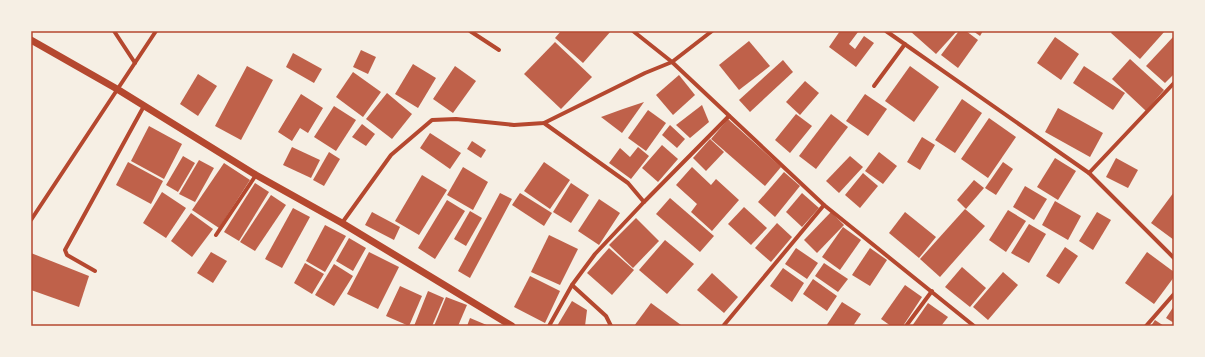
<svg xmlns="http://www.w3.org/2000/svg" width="1205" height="357" font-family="Cabin,sans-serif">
  <rect width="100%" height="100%" fill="#f6efe4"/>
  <g fill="#bf614a">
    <polygon points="561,31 611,31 583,63 555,38"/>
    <polygon points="840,31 858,32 849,44 855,49 864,36 874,43 856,67 829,47"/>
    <polygon points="910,31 957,31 936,54"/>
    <polygon points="959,31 966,31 978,40 958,68 941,55"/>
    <polygon points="973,31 983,31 980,36"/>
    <polygon points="1112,31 1165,31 1140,59 1111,33"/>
    <polygon points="1174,36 1174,74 1165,83 1146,66"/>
    <polygon points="1055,37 1079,54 1061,80 1037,63"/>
    <polygon points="749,41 770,66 739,90 719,65"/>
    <polygon points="555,42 592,77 561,109 524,74"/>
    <polygon points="361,50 376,57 368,74 353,67"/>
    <polygon points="293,53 322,69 314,83 286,67"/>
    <polygon points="1130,59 1164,90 1146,111 1112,79"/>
    <polygon points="783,60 793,72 750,112 739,100"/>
    <polygon points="413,64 436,78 418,108 395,94"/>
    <polygon points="247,66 273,80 241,140 215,126"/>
    <polygon points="455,66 476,81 453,113 433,99"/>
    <polygon points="910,66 939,87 914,122 885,101"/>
    <polygon points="1084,66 1125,93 1113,110 1073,83"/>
    <polygon points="353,72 381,92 363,117 336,97"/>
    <polygon points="198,74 217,86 198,116 180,104"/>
    <polygon points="679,75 695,95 673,115 656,95"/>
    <polygon points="805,81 819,93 800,115 786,102"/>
    <polygon points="387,93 412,114 392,139 366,119"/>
    <polygon points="301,94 323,108 308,133 300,128 292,141 278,132"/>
    <polygon points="865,94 887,109 868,136 846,121"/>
    <polygon points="962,99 982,113 955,153 935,140"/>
    <polygon points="644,102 622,133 601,117 623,109"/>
    <polygon points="702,105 709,122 690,138 676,125"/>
    <polygon points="334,106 356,120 336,151 314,137"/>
    <polygon points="1058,108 1103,133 1090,157 1045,132"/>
    <polygon points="648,110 666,123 646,151 628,138"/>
    <polygon points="796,114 812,126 790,153 775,140"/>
    <polygon points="831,114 848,127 816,169 799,156"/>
    <polygon points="989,118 1016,137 988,178 961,159"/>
    <polygon points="728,119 781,167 765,186 711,139"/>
    <polygon points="362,124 375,134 366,146 352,137"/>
    <polygon points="670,125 685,139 677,148 662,135"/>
    <polygon points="149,126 182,144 164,179 131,161"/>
    <polygon points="430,133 461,153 450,169 420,148"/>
    <polygon points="922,137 935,145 920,170 907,162"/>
    <polygon points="710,139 724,152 706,171 693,158"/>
    <polygon points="472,141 486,150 481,158 467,149"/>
    <polygon points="662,145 678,159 658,182 642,168"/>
    <polygon points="292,147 320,160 311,178 283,165"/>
    <polygon points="638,147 649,156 631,179 609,163 620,148 630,157"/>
    <polygon points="329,152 340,159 324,186 313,180"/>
    <polygon points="879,152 897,166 883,184 865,171"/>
    <polygon points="183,156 195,163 178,192 166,185"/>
    <polygon points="850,156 863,167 839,193 826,181"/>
    <polygon points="1055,158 1076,171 1058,200 1037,187"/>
    <polygon points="1116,158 1138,170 1128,188 1106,177"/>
    <polygon points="199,160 214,168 195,202 179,194"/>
    <polygon points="128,162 163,181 151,204 116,185"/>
    <polygon points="544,162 570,180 550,209 524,191"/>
    <polygon points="1003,162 1013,169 996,195 985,188"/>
    <polygon points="224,163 250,180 219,228 192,210"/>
    <polygon points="463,167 488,182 473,210 447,195"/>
    <polygon points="692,167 711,185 716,179 739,200 712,231 691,212 697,204 676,185"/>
    <polygon points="784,172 800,186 775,217 758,202"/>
    <polygon points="863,173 878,186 860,208 845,195"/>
    <polygon points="422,175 447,190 419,235 395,221"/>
    <polygon points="974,180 984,188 966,209 957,200"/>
    <polygon points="255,183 269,192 239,241 224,232"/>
    <polygon points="571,183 589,195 571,223 553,212"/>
    <polygon points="1025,186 1047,199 1034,220 1013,207"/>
    <polygon points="162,192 186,208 166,238 143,223"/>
    <polygon points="1174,192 1174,240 1151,223"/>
    <polygon points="500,193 512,199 470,278 458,271"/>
    <polygon points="520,193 552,213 544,226 512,205"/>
    <polygon points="802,193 819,208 802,227 786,212"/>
    <polygon points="271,195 286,205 255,251 240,242"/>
    <polygon points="670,198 714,236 700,252 656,214"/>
    <polygon points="599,199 620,213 599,245 578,231"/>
    <polygon points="447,200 465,211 435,259 418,248"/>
    <polygon points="1055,201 1081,216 1068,240 1042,225"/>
    <polygon points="744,207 767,228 751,245 728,224"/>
    <polygon points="293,208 310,217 282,268 265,259"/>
    <polygon points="965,209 985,226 940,277 920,259"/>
    <polygon points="1008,210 1026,221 1006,252 989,240"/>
    <polygon points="470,211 482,218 466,246 454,239"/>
    <polygon points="372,212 400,227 394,240 365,225"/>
    <polygon points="831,212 844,225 817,253 804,240"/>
    <polygon points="905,212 936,237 919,258 889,233"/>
    <polygon points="1097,212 1111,220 1093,250 1079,241"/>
    <polygon points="191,213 213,229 192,257 171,241"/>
    <polygon points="636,218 659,241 633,268 609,245"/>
    <polygon points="777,223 792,237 771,262 755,248"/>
    <polygon points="1029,224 1046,234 1029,263 1011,253"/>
    <polygon points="325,225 346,236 325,272 306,261"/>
    <polygon points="843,227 861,240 840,270 822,257"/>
    <polygon points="549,235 578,249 560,285 531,272"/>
    <polygon points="349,238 366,248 353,271 336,261"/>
    <polygon points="665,240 694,264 667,294 639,270"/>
    <polygon points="1065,247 1078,256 1059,284 1046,276"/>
    <polygon points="609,248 634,270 612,295 587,273"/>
    <polygon points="796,248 818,263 807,279 785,264"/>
    <polygon points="870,248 887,260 870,286 852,275"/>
    <polygon points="211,252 227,261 213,283 197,273"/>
    <polygon points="369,252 399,267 378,309 347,294"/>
    <polygon points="1147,252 1174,272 1174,277 1154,304 1125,283"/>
    <polygon points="31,253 89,276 79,307 31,290"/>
    <polygon points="305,263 324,274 312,294 294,283"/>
    <polygon points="824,263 848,279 838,292 815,276"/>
    <polygon points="334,264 353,276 334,306 315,295"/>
    <polygon points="962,267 986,288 970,307 945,287"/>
    <polygon points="783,268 804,283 792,302 770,286"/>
    <polygon points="1003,272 1018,285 988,320 973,307"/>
    <polygon points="712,273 738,297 724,313 697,290"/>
    <polygon points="530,276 560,291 545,323 514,307"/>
    <polygon points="813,279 837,296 827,311 803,294"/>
    <polygon points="905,285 922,297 903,326 891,326 881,319"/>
    <polygon points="400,286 422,296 409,326 386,316"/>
    <polygon points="428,291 444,298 432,326 414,326"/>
    <polygon points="446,297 467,305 458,326 434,326"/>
    <polygon points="572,301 587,310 585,326 557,326"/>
    <polygon points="842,302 861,314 853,326 826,326"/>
    <polygon points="651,303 681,325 680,326 634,326"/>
    <polygon points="928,303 948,317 941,326 912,326"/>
    <polygon points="1174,306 1174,323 1166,318"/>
    <polygon points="470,318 489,326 467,326"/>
    <polygon points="1155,320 1164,326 1151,326"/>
  </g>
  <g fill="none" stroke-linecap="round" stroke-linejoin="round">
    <g stroke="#b5482f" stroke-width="4">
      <polyline points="114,31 135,63"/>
      <polyline points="470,31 499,50"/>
      <polyline points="633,31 672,62 824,205 974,326"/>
      <polyline points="886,31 1089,173 1174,258"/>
      <polyline points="874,86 905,44"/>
      <polyline points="544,123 628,183 644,202"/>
      <polyline points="1089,173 1174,83"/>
      <polyline points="31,220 156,31"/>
      <polyline points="342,223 391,155 432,120 456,119 514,125 544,123 645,73 672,62 712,31"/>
      <polyline points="216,235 256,175"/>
      <polyline points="95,271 67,255 65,250 144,106"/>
      <polyline points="572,285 606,316 611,326"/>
      <polyline points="724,325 824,205"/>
      <polyline points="549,326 572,285 595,254 644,202 729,116"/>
      <polyline points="906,326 932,291"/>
      <polyline points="1146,326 1174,294"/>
    </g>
    <polyline stroke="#b5482f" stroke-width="7" points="31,40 117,89 256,175 342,223 512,326"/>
  </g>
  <rect width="1205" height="357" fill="none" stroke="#f6efe4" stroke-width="64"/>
  <rect x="32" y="32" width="1141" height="293" fill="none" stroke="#b5482f" stroke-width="1.5"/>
</svg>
